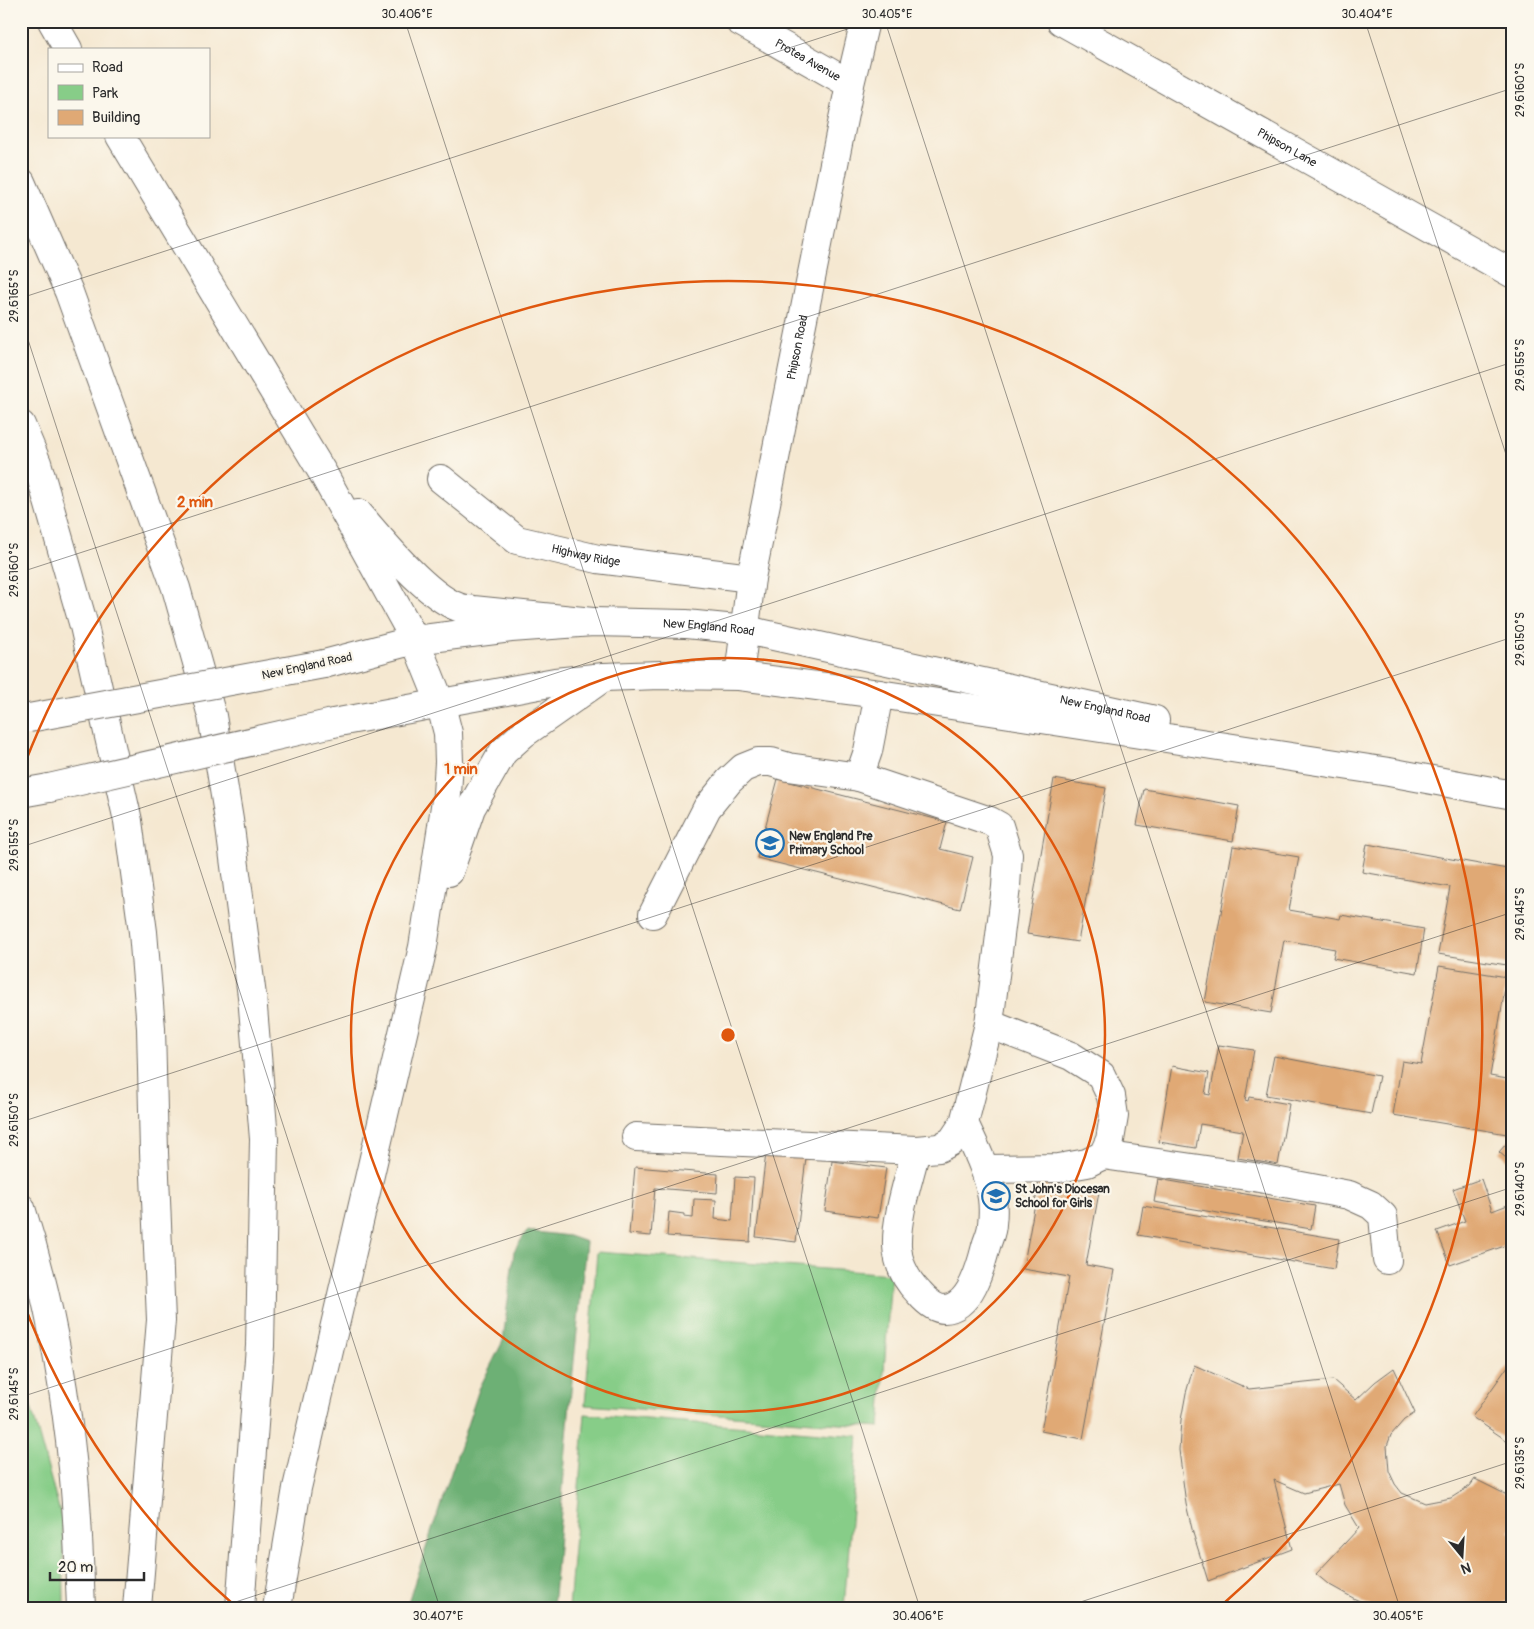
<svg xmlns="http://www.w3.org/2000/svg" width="1534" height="1629" font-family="Pangolin,sans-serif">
  <rect width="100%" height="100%" fill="#fbf7ec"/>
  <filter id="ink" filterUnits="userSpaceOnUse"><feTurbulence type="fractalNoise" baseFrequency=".02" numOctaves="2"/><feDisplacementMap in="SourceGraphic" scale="10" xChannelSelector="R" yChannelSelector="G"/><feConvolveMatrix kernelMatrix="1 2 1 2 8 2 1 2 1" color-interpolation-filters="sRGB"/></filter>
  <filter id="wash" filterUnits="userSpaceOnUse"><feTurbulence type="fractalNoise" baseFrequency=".0096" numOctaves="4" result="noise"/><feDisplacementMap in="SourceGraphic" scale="20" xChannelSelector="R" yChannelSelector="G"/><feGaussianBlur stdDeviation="1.12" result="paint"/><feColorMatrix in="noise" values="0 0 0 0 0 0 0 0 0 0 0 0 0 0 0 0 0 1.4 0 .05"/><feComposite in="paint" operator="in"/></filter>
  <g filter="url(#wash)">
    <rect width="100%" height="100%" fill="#f5e8d1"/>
    <g fill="#87cd88" stroke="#597c5a">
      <polygon points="597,1252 891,1274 880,1427 585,1405"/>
      <polygon points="21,1371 63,1523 64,1608 21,1608"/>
      <polygon points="585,1414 858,1436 844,1608 569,1608"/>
    </g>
    <polygon fill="#6db074" stroke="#4c6e50" points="527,1231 569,1236 586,1242 570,1401 553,1608 406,1608 479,1389 503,1341 514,1251"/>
    <g id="blocks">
      <g fill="#e0a975">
        <polygon points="778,779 947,822 940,849 973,857 960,909 757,858"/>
        <polygon points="1054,779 1106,788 1078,942 1027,934"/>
        <polygon points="1144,789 1239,806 1233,841 1137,825"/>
        <polygon points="1367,844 1513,870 1513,966 1438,954 1450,887 1362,872"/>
        <polygon points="1233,846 1299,857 1289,910 1340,919 1341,915 1424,929 1417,973 1333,958 1335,949 1284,940 1271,1013 1205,1002"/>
        <polygon points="1439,966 1507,977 1490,1076 1513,1080 1513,1135 1393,1115 1402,1061 1421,1064"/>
        <polygon points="1219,1045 1254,1050 1245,1100 1248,1101 1249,1097 1289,1104 1278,1165 1238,1158 1243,1131 1200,1124 1196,1148 1159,1142 1172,1066 1209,1073 1205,1094 1210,1095"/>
        <polygon points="1274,1056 1379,1076 1371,1114 1266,1095"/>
        <polygon points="1513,1136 1513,1164 1499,1152"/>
        <polygon points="766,1153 806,1158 796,1242 756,1237"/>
        <polygon points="832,1161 886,1168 878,1218 825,1211"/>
        <polygon points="635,1167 718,1174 717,1193 655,1188 651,1236 629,1234"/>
        <polygon points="735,1177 754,1178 750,1242 667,1236 669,1212 684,1214 684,1217 693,1218 694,1199 716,1200 715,1219 732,1221"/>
        <polygon points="1158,1179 1315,1206 1311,1229 1154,1202"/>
        <polygon points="1481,1179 1492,1211 1513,1203 1513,1243 1450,1265 1437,1231 1465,1221 1453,1189"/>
        <polygon points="1039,1181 1099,1192 1086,1265 1114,1270 1083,1439 1041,1431 1069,1277 1023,1269"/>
        <polygon points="1143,1206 1339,1239 1334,1269 1138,1235"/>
        <polygon points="1513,1359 1513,1443 1512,1444 1472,1417"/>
        <polygon points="1194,1365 1249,1389 1333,1380 1356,1400 1375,1382 1394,1368 1415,1413 1404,1420 1391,1435 1387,1446 1389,1471 1395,1484 1402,1493 1425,1503 1451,1498 1470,1486 1475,1479 1513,1498 1513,1526 1509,1531 1513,1534 1513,1598 1492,1608 1376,1608 1355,1599 1328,1584 1316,1574 1359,1528 1345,1505 1339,1484 1304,1493 1274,1480 1292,1549 1208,1581 1193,1533 1186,1504 1179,1450 1181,1420 1186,1393"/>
      </g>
    </g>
  </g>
  <g filter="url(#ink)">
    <use href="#blocks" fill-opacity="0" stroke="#726d65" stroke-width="1"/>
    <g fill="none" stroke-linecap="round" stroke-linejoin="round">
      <defs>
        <g id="minor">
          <path id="s1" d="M739,21L850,84"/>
          <path id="s2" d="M1061,21L1513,274"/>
          <path id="s3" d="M441,479L517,540L598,559L751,578"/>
          <path id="s4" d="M324,664L415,640L511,628L593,622L686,624L746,630L1155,720"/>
          <path id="s5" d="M739,676L751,578L850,84L865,21"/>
          <polyline points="333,723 555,682 604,677 660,675 739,676 879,694 1389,772 1513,795"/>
          <polyline points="21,793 49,788"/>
          <polyline points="653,914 707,808 729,781 743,768 758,762 771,762 788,767 859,777 868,751 879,694"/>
          <polyline points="636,1137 916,1150 939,1148 952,1141 964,1123 989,1024 1006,887 1008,855 999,826 990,821 859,777"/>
          <path d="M916,1150C909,1179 896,1216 897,1246C898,1265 906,1280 919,1293C925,1300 935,1309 944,1309C971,1308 981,1266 986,1246C988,1239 992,1232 992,1224C993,1216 993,1206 992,1198C988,1171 975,1147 964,1123"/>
          <polyline points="1103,1155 1254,1177 1349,1195 1371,1205 1383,1216 1387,1260"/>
          <polyline points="985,1169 1059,1168 1087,1163 1103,1155 1110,1140 1114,1116 1111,1096 1101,1075 1071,1056 989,1024"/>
        </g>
        <g id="highway">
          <polyline points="52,21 68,49"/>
          <polyline points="120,136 324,475 415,640 440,702 448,733 449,762 447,794 423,947 297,1488 277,1608"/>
          <polyline points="21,182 69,292 176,588 212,716 229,820 252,996 264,1139 260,1346 240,1608"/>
          <polyline points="21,425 37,463 84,626 128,821 143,932 151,1028 154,1152 161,1320 137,1608"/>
          <path d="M358,513C380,539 427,596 458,607C463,609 468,609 473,610L593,622"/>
          <polyline points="449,872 471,808 503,752 523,734 604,677"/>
          <path d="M21,1208C48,1292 64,1380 73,1468C78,1514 79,1561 81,1608"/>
        </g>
      </defs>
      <use href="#minor" stroke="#726d65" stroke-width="30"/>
      <use href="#highway" stroke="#726d65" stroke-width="30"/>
      <use href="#minor" stroke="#fff" stroke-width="28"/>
      <use href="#highway" stroke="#fff" stroke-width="28"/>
      <defs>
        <g id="minor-bridge">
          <polyline points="29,718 324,664"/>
          <polyline points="49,788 333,723"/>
        </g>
      </defs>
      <use href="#minor-bridge" stroke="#726d65" stroke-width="30" stroke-linecap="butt"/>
      <use href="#minor-bridge" stroke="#fff" stroke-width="28"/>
    </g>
  </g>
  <path fill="none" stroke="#2b2b2b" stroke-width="1" stroke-opacity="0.45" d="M405,21L920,1608M885,21L1400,1608M1365,21L1513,476M21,23L26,21M21,298L872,21M21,318L440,1608M21,572L1513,88M21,847L1513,362M21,1122L1513,637M21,1397L1513,912M217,1608L1513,1187M1062,1608L1513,1461"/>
  <g fill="none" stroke="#df570e" stroke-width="2.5">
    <circle cx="728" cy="1035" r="377"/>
    <path d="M233 1604A754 754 0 0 1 22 1299M22 771A754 754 0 1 1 1223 1604"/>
  </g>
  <defs>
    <symbol id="school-ring" viewBox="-11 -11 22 22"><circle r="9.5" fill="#fbf7ec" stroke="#1f6fb2" stroke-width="1.5"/><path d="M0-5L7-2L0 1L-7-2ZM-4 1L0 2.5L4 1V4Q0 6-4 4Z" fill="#1f6fb2"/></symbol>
  </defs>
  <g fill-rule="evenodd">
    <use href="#school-ring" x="754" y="827" width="32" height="32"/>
    <use href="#school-ring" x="980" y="1180" width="32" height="32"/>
  </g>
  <g text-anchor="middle" stroke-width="4.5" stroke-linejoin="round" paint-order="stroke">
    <g font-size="12" fill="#2b2b2b" stroke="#fbf7ec">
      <text dy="4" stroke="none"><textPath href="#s1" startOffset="79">Protea Avenue</textPath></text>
      <text dy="4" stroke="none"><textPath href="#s2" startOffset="259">Phipson Lane</textPath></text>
      <text dy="4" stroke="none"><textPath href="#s5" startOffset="334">Phipson Road</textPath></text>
      <text dy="4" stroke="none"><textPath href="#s3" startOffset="168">Highway Ridge</textPath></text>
      <text dy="4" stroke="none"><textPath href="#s4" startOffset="389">New England Road</textPath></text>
      <text transform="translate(307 666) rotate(-12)" y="4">New England Road</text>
      <text dy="4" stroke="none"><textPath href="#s4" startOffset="794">New England Road</textPath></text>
    </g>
    <g font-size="12" font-weight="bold" fill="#2b2b2b" stroke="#fbf7ec" text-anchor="start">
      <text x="789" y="840">New England Pre<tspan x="789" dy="14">Primary School</tspan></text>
      <text x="1015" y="1193">St John's Diocesan<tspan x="1015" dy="14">School for Girls</tspan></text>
    </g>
  </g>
  <circle cx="728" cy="1035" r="8" fill="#df570e" stroke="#fbf7ec" stroke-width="2.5"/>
  <g font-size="15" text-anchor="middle" font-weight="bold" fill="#df570e" stroke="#fbf7ec" stroke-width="4.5" stroke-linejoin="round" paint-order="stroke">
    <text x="195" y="507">2 min</text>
    <text x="461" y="774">1 min</text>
  </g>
  <rect width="1534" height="1629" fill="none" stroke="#fbf7ec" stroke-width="55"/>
  <rect x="48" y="48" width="162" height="90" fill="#fbf7ec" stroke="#a8a59f"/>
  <rect x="58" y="64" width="25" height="8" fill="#ffffff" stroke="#a8a59f"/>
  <text x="92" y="72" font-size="15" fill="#2b2b2b">Road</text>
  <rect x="58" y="85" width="25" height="15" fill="#87cd88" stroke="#a8a59f"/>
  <text x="92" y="98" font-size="15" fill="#2b2b2b">Park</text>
  <rect x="58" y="110" width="25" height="15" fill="#e0a975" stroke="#a8a59f"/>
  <text x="92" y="122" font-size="15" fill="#2b2b2b">Building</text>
  <g transform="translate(1462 1556) rotate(162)" stroke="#fbf7ec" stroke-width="4" paint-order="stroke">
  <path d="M0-4L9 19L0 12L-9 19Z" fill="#2b2b2b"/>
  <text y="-8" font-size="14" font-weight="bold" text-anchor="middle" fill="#2b2b2b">N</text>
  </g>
  <path d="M50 1572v8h94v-8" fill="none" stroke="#2b2b2b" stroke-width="2.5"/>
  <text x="58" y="1572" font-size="15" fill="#2b2b2b" stroke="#fbf7ec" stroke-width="4" paint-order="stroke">20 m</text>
  <rect x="28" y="28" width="1478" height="1574" fill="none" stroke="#2b2b2b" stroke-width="2"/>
  <g font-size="12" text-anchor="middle" fill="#2b2b2b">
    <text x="407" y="18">30.406°E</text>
    <text x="887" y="18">30.405°E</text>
    <text x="1367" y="18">30.404°E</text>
    <text transform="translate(1520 90) rotate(-90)" y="4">29.6160°S</text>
    <text transform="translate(14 296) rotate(-90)" y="4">29.6165°S</text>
    <text transform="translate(1520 365) rotate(-90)" y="4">29.6155°S</text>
    <text transform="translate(14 570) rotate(-90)" y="4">29.6160°S</text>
    <text transform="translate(1520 639) rotate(-90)" y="4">29.6150°S</text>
    <text transform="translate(14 845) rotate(-90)" y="4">29.6155°S</text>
    <text transform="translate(1520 914) rotate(-90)" y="4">29.6145°S</text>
    <text transform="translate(14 1120) rotate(-90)" y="4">29.6150°S</text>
    <text transform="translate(1520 1189) rotate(-90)" y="4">29.6140°S</text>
    <text transform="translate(14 1394) rotate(-90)" y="4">29.6145°S</text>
    <text transform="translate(1520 1463) rotate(-90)" y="4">29.6135°S</text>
    <text x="438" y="1620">30.407°E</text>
    <text x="918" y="1620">30.406°E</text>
    <text x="1398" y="1620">30.405°E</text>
  </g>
</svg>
